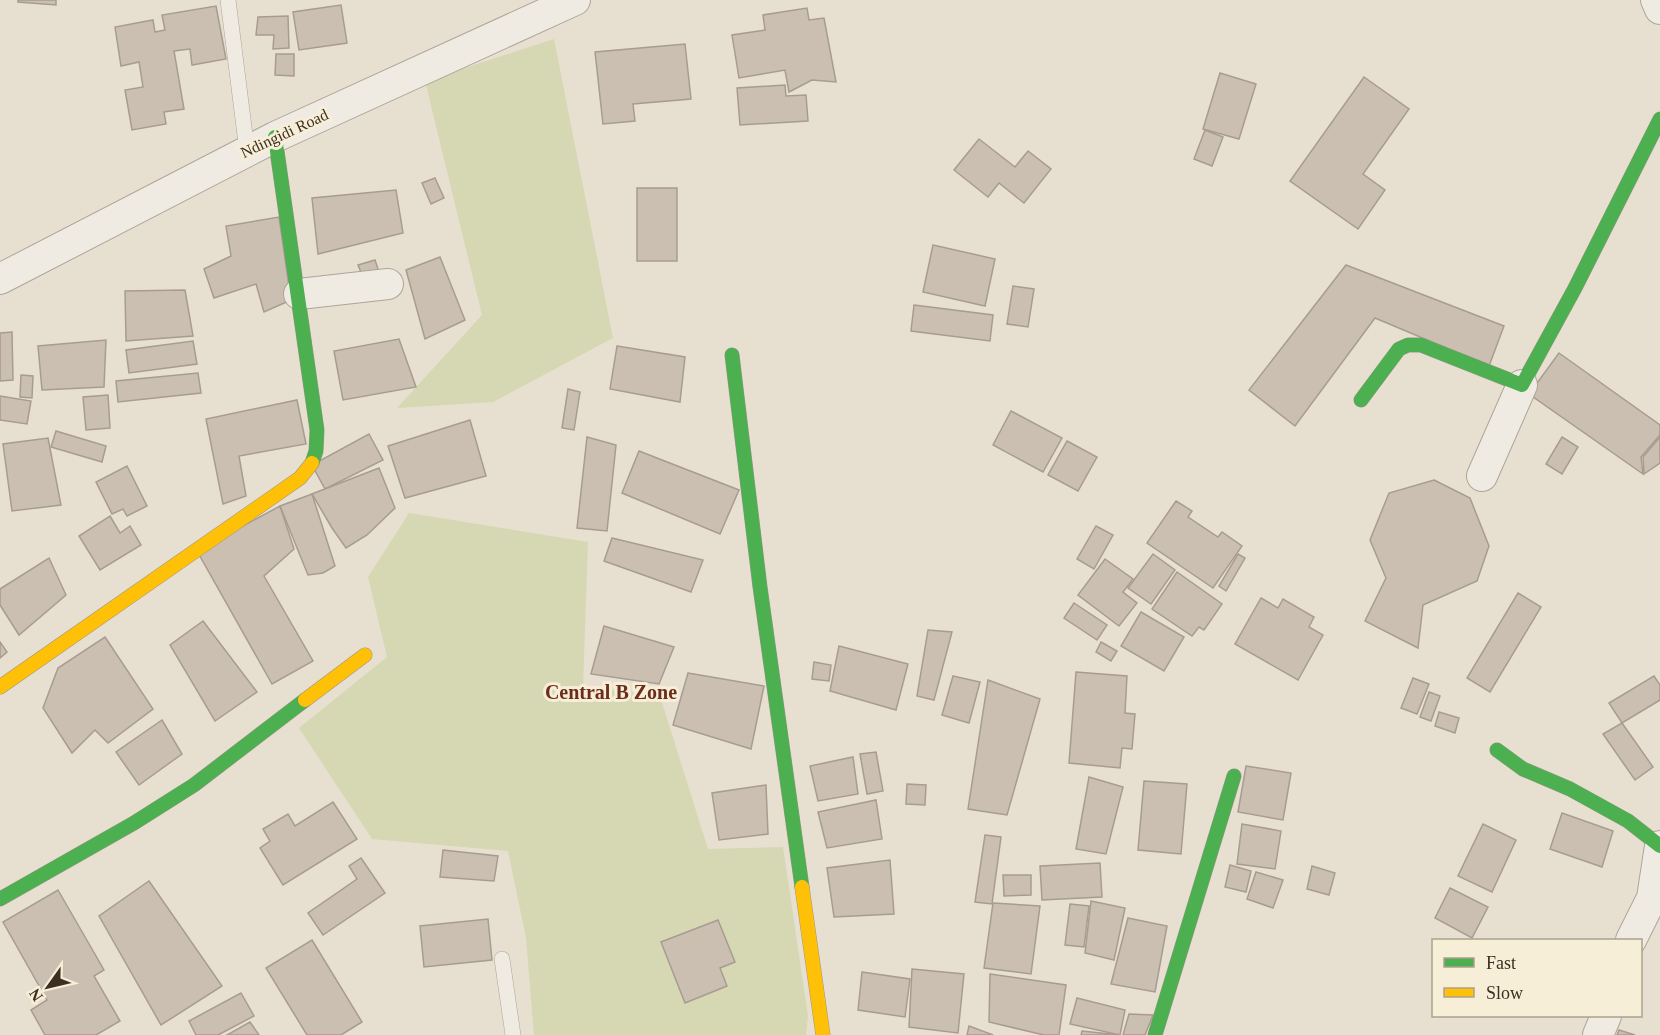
<svg xmlns="http://www.w3.org/2000/svg" width="1660" height="1035" font-family="'Times New Roman',serif">
  <rect width="100%" height="100%" fill="#e7e0d1"/>
  <g fill="#d6d7b3">
    <polygon points="554,39 613,338 493,402 397,408 482,315 425,81"/>
    <polygon points="409,513 588,542 583,687 660,696 708,849 783,847 808,1016 806,1035 534,1035 526,938 508,851 372,839 299,728 387,657 368,577"/>
  </g>
  <g fill="#cbbfb2" stroke="#a89c90" stroke-width="1.5">
    <polygon points="18,0 56,0 56,5 18,2"/>
    <polygon points="341,5 347,43 299,50 293,12"/>
    <polygon points="216,6 226,59 192,65 190,49 174,51 184,109 164,112 166,124 132,130 125,90 143,87 139,62 121,66 115,27 153,20 155,32 165,30 162,15"/>
    <polygon points="807,8 809,20 824,18 836,82 812,80 789,92 785,70 739,78 732,35 765,30 763,15"/>
    <polygon points="288,16 289,48 273,49 274,35 256,35 258,17"/>
    <polygon points="685,44 691,99 633,104 635,121 603,124 595,52"/>
    <polygon points="276,54 294,54 294,76 275,75"/>
    <polygon points="1220,73 1256,84 1239,139 1203,129"/>
    <polygon points="1364,77 1409,109 1363,174 1385,190 1358,229 1290,181"/>
    <polygon points="785,85 786,96 806,95 808,121 740,125 737,88"/>
    <polygon points="1205,130 1223,137 1212,166 1194,159"/>
    <polygon points="979,139 1015,167 1028,151 1051,169 1024,203 999,183 988,197 954,170"/>
    <polygon points="435,178 444,198 431,204 422,183"/>
    <rect x="637" y="188" width="40" height="73"/>
    <polygon points="396,190 403,233 318,254 312,198"/>
    <polygon points="279,217 291,300 264,312 256,284 214,298 204,269 231,256 226,226"/>
    <polygon points="933,245 995,259 985,306 923,292"/>
    <polygon points="440,257 465,320 425,339 406,270"/>
    <polygon points="375,260 379,272 363,277 358,265"/>
    <polygon points="1346,265 1504,326 1489,366 1375,318 1295,426 1249,390"/>
    <polygon points="1013,286 1034,289 1028,327 1007,324"/>
    <polygon points="185,290 193,336 126,341 125,291"/>
    <polygon points="914,305 993,315 990,341 911,331"/>
    <polygon points="12,332 13,380 0,381 0,333"/>
    <polygon points="399,339 416,387 343,400 334,351"/>
    <polygon points="106,340 104,387 42,390 38,346"/>
    <polygon points="193,341 197,364 129,373 126,350"/>
    <polygon points="617,346 685,357 680,402 610,389"/>
    <polygon points="1559,353 1660,425 1660,435 1641,457 1643,474 1529,394"/>
    <polygon points="198,373 201,393 118,402 116,381"/>
    <polygon points="21,375 33,376 32,398 20,397"/>
    <polygon points="568,389 580,392 574,430 562,428"/>
    <polygon points="108,395 110,428 86,430 83,397"/>
    <polygon points="0,396 31,401 27,424 0,420"/>
    <polygon points="297,400 306,444 239,456 246,496 223,504 206,419"/>
    <polygon points="1011,411 1062,438 1043,472 993,445"/>
    <polygon points="470,420 486,476 405,498 388,446"/>
    <polygon points="56,431 106,446 102,462 51,447"/>
    <polygon points="369,434 383,460 325,489 312,465"/>
    <polygon points="587,437 616,445 607,531 577,528"/>
    <polygon points="1562,437 1578,447 1562,474 1546,464"/>
    <polygon points="1660,437 1660,463 1644,474 1643,457"/>
    <polygon points="48,438 61,505 12,511 3,444"/>
    <polygon points="1067,441 1097,457 1078,491 1048,475"/>
    <polygon points="639,451 739,490 720,534 622,493"/>
    <polygon points="127,466 147,506 127,516 123,509 112,514 96,482"/>
    <polygon points="379,468 395,508 367,535 346,548 332,528 312,494"/>
    <polygon points="1434,480 1470,498 1489,546 1477,581 1423,605 1418,648 1365,621 1386,578 1370,540 1389,493"/>
    <polygon points="312,494 335,566 323,573 308,575 280,506"/>
    <polygon points="1176,501 1192,511 1188,517 1218,537 1222,532 1242,546 1213,588 1147,543"/>
    <polygon points="280,506 294,549 264,576 313,661 272,684 197,551"/>
    <polygon points="110,516 120,533 130,526 141,545 100,570 79,536"/>
    <polygon points="1096,526 1113,535 1094,569 1077,559"/>
    <polygon points="612,538 703,560 691,592 604,561"/>
    <polygon points="1153,554 1175,570 1151,604 1128,588"/>
    <polygon points="1238,554 1245,558 1226,591 1219,586"/>
    <polygon points="49,558 66,595 19,635 0,605 0,589"/>
    <polygon points="1105,559 1133,579 1123,592 1137,603 1119,626 1078,595"/>
    <polygon points="1177,572 1222,604 1204,630 1199,627 1192,636 1152,609"/>
    <polygon points="1518,593 1541,607 1490,692 1467,678"/>
    <polygon points="1261,598 1278,608 1283,599 1314,617 1309,627 1323,635 1298,680 1235,644"/>
    <polygon points="1074,603 1107,625 1097,640 1064,618"/>
    <polygon points="1141,612 1184,637 1164,671 1121,646"/>
    <polygon points="203,621 257,692 215,721 170,645"/>
    <polygon points="604,626 674,647 659,684 591,674"/>
    <polygon points="928,630 952,632 934,700 917,696"/>
    <polygon points="105,637 153,709 108,743 95,730 72,753 43,708 58,668"/>
    <polygon points="0,642 7,652 0,658"/>
    <polygon points="1101,642 1117,651 1111,661 1096,652"/>
    <polygon points="839,646 908,664 896,710 830,691"/>
    <polygon points="814,662 831,665 829,681 812,679"/>
    <polygon points="1076,672 1127,676 1125,713 1135,714 1132,749 1122,748 1120,768 1069,763"/>
    <polygon points="688,673 764,686 751,749 673,725"/>
    <polygon points="953,676 980,682 969,723 942,715"/>
    <polygon points="1654,676 1660,685 1660,700 1622,723 1609,703"/>
    <polygon points="1413,678 1429,684 1417,714 1401,708"/>
    <polygon points="988,680 1040,699 1007,815 968,809"/>
    <polygon points="1429,692 1440,696 1431,721 1420,717"/>
    <polygon points="1439,712 1459,718 1455,733 1435,726"/>
    <polygon points="162,720 182,754 139,785 116,752"/>
    <polygon points="1622,723 1653,767 1635,780 1603,734"/>
    <polygon points="876,752 883,791 867,794 860,754"/>
    <polygon points="853,757 858,794 818,801 810,766"/>
    <polygon points="1246,766 1291,773 1283,820 1238,812"/>
    <polygon points="1089,777 1123,787 1106,854 1076,849"/>
    <polygon points="1144,781 1187,784 1181,854 1138,850"/>
    <polygon points="907,784 926,785 925,805 906,804"/>
    <polygon points="766,785 768,834 719,840 712,793"/>
    <polygon points="876,800 882,839 827,848 818,812"/>
    <polygon points="333,802 357,839 283,885 260,848 270,841 263,829 288,814 295,826"/>
    <polygon points="1562,813 1613,831 1602,867 1550,849"/>
    <polygon points="1242,824 1281,831 1275,869 1237,864"/>
    <polygon points="1483,824 1516,840 1492,892 1458,876"/>
    <polygon points="985,835 1001,837 992,904 975,902"/>
    <polygon points="443,850 498,856 494,881 440,877"/>
    <polygon points="361,858 385,893 323,935 308,913 357,879 349,866"/>
    <polygon points="890,860 894,914 834,917 827,868"/>
    <polygon points="1100,863 1102,897 1042,900 1040,866"/>
    <polygon points="1230,865 1251,871 1246,892 1225,887"/>
    <polygon points="1312,866 1335,873 1329,895 1307,889"/>
    <polygon points="1256,872 1283,880 1273,908 1247,899"/>
    <polygon points="1003,875 1031,875 1031,895 1004,896"/>
    <polygon points="149,881 222,986 161,1025 99,916"/>
    <polygon points="1450,888 1488,907 1472,938 1435,918"/>
    <polygon points="58,890 104,970 94,976 120,1021 96,1035 45,1035 31,1010 47,1000 3,922"/>
    <polygon points="1091,901 1125,908 1114,960 1085,953"/>
    <polygon points="993,903 1040,906 1031,974 984,968"/>
    <polygon points="1070,904 1089,906 1084,947 1065,945"/>
    <polygon points="1128,918 1167,926 1155,992 1111,984"/>
    <polygon points="488,919 492,960 424,967 420,926"/>
    <polygon points="718,920 735,962 720,968 727,986 685,1003 661,942"/>
    <polygon points="312,940 362,1022 341,1035 307,1035 266,968"/>
    <polygon points="912,969 964,974 958,1033 909,1027"/>
    <polygon points="862,972 910,979 905,1017 858,1010"/>
    <polygon points="990,974 1066,985 1059,1035 1044,1035 989,1022"/>
    <polygon points="241,993 254,1016 218,1035 196,1035 189,1021"/>
    <polygon points="1077,998 1125,1010 1120,1035 1070,1024"/>
    <polygon points="1129,1014 1153,1015 1145,1035 1123,1035"/>
    <polygon points="250,1022 259,1035 227,1035"/>
    <polygon points="969,1026 993,1035 967,1035"/>
    <polygon points="1619,1030 1635,1035 1617,1035"/>
    <polygon points="1082,1031 1120,1035 1081,1035"/>
  </g>
  <g fill="none" stroke-linecap="round" stroke-linejoin="round">
    <defs>
      <g id="lane">
        <polyline points="228,0 247,151"/>
        <polyline points="502,959 513,1035"/>
      </g>
      <g id="street">
        <polyline points="1656,0 1660,9"/>
        <polyline points="0,279 275,137 575,0"/>
        <polyline points="299,294 388,284"/>
        <polyline points="1482,476 1522,385"/>
        <polyline points="1631,940 1652,898 1660,846"/>
        <polyline points="1598,1035 1606,1016"/>
      </g>
      <g id="fast">
        <polyline points="275,137 317,430 316,451 312,463"/>
        <polyline points="732,355 760,587 802,887"/>
        <polyline points="1361,400 1399,349 1408,345 1421,345 1522,385 1575,288 1660,119"/>
        <polyline points="1497,750 1523,769 1570,789 1628,821 1660,846"/>
        <polyline points="0,899 134,823 194,785 305,700"/>
        <polyline points="1155,1035 1234,776"/>
      </g>
      <g id="slow">
        <polyline points="0,687 300,478 312,463"/>
        <polyline points="305,700 365,655"/>
        <polyline points="802,887 823,1035"/>
      </g>
    </defs>
    <use href="#lane" stroke="#ada599" stroke-width="16"/>
    <use href="#street" stroke="#ada599" stroke-width="32"/>
    <use href="#fast" stroke="#9c958a" stroke-width="15"/>
    <use href="#slow" stroke="#9c958a" stroke-width="15"/>
    <use href="#lane" stroke="#efebe3" stroke-width="15"/>
    <use href="#street" stroke="#efebe3" stroke-width="30"/>
    <use href="#fast" stroke="#4caf50" stroke-width="14"/>
    <use href="#slow" stroke="#ffc107" stroke-width="14"/>
  </g>
  <g text-anchor="middle" stroke-width="6" stroke-linejoin="round" paint-order="stroke">
    <g font-size="16" fill="#3d2e20" stroke="#f7eed8">
      <text transform="translate(284 133) rotate(-25)" y="6">Ndingidi Road</text>
    </g>
    <g font-size="20" font-weight="bold" fill="#6b2e1e" stroke="#f7eed8">
      <text x="611" y="699">Central B Zone</text>
    </g>
  </g>
  <rect x="1432" y="939" width="210" height="78" fill="#f7eed8" stroke="#ada18e" stroke-width="1.5"/>
  <rect x="1444" y="958" width="30" height="9" fill="#4caf50" stroke="#ada18e" stroke-width="1.5"/>
  <text x="1486" y="969" font-size="18" fill="#3d2e20">Fast</text>
  <rect x="1444" y="988" width="30" height="9" fill="#ffc107" stroke="#ada18e" stroke-width="1.5"/>
  <text x="1486" y="999" font-size="18" fill="#3d2e20">Slow</text>
  <g transform="translate(48 987) rotate(236)" stroke="#f7eed8" stroke-width="4.5" paint-order="stroke">
  <path d="M0-4.5L10 22L0 15L-10 22Z" fill="#3d2e20"/>
  <text y="-9" font-size="16" font-weight="bold" text-anchor="middle" fill="#3d2e20">N</text>
  </g>
</svg>
